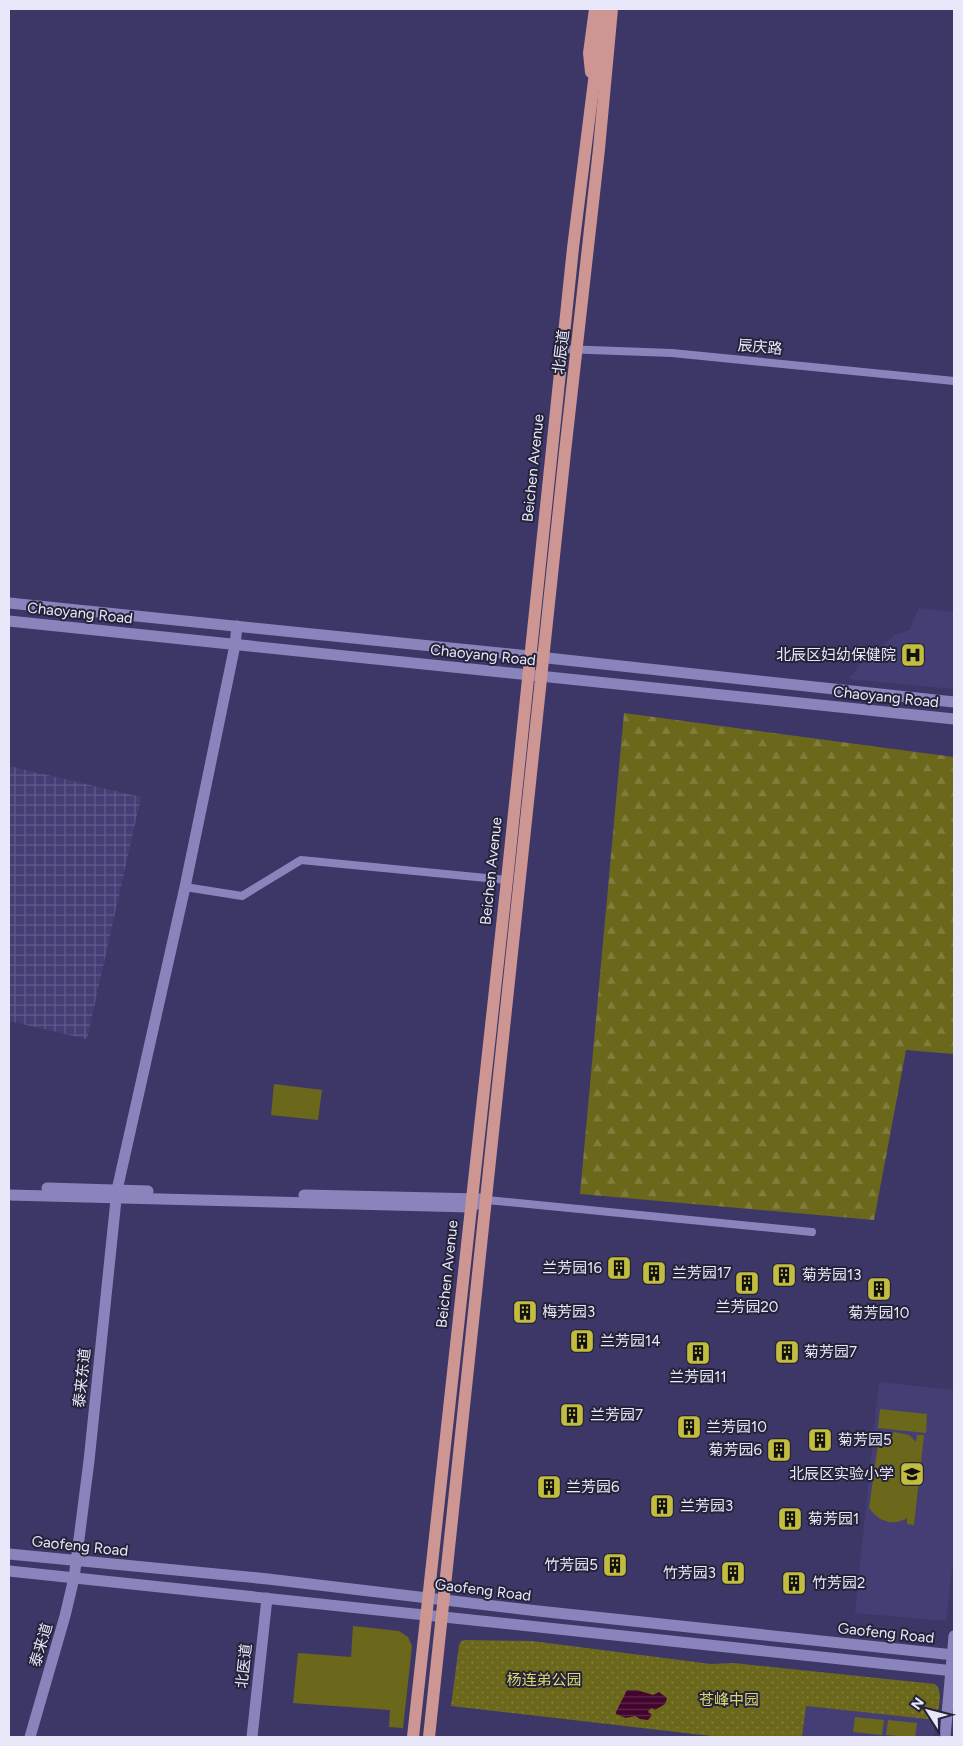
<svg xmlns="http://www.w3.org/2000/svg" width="963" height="1746" font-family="Figtree,'Noto Sans SC',sans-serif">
  <defs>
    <pattern id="industrial-grid" width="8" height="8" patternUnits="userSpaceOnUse" patternTransform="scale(1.25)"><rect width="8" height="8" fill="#453e75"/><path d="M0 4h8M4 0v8" fill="none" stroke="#605a8a"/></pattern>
    <pattern id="forest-firs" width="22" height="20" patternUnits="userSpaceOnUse" patternTransform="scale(1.25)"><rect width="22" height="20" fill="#6b681c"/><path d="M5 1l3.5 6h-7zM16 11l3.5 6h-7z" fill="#807e3e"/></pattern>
    <pattern id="park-dots" width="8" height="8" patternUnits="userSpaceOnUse" patternTransform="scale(1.25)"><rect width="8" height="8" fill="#6b681c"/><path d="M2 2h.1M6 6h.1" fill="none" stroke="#807e3e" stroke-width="1.8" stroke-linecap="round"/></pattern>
    <pattern id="water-rules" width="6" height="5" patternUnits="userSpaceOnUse" patternTransform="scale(1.25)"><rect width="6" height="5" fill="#43042d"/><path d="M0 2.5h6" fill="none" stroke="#5e294c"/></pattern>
  </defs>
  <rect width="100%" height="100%" fill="#3d3767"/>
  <g fill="#453e75">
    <polygon points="919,608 954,612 954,689 849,679 861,663 895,635 909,630"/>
    <polygon points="879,1382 954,1390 954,1552 946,1621 855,1613"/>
    <polygon points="806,1706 936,1720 934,1737 802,1737"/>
  </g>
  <polygon fill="url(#industrial-grid)" points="9,766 141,797 87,1039 9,1021"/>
  <g fill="#6b681c">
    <polygon points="274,1084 322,1090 318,1120 271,1115"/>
    <polygon points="880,1409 927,1414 926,1433 878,1428"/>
    <path d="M895,1432L909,1435L916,1442L917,1435H924L914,1525L907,1524V1518C893,1527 878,1521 869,1508L878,1444L886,1436Z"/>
    <polygon points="353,1626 399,1631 408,1637 412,1646 403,1728 389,1727 390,1710 293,1703 298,1653 351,1657"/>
    <polygon points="855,1717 884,1720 882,1735 853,1732"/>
    <polygon points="888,1720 917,1723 915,1737 886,1735"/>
  </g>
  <polygon fill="url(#forest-firs)" points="624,713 954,757 954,1054 906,1050 874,1220 580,1194"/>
  <path fill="url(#park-dots)" d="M465,1640L532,1641L711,1664L734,1663L935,1684C944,1691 938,1710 936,1720L806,1706L802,1737H720L451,1706L459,1645L461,1641Z"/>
  <polygon fill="url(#water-rules)" points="627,1690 637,1690 653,1695 659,1692 667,1698 665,1704 655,1710 652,1708 649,1710 648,1712 652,1715 648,1720 640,1719 635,1716 626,1718 616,1714 616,1712"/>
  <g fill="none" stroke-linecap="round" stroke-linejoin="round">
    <g stroke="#8985bc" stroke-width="8">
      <polyline points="563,349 672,353 954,381"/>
      <polyline points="185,887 242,896 301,860 507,880"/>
      <polyline points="487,1200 812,1232"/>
    </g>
    <g stroke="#8985bc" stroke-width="11">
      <polyline points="9,603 529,656 954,702"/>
      <polyline points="9,621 954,719"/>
      <polyline points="47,1188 148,1191"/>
      <polyline points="9,1195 470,1207 487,1200"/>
      <polyline points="304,1195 480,1199"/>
      <polyline points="9,1554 268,1579 538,1611 954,1655"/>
      <polyline points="9,1571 954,1671"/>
      <polyline points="30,1737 65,1616 74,1578 89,1461 117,1190 185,887 235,645 237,626"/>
      <polyline points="252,1737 267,1598"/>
      <polyline points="945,1737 954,1636"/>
    </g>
    <g stroke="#cd9693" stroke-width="12">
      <polyline points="591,72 589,53 595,9"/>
      <polyline points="413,1737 507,880 573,248 603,9"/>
      <polyline points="429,1737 565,452 599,149 612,9"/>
    </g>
  </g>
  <defs>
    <symbol id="hospital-square" viewBox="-11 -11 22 22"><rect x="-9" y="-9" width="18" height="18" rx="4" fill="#c2bd3f" stroke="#242339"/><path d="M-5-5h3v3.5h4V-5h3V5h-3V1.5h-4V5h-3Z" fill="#111"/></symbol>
    <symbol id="building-square" viewBox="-11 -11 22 22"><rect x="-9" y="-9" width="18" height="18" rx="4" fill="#c2bd3f" stroke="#242339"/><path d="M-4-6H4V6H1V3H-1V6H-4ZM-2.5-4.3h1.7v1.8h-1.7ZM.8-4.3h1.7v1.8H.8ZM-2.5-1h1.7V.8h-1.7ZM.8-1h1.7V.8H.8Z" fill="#111"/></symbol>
    <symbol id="school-square" viewBox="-11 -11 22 22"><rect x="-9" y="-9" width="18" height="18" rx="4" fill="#c2bd3f" stroke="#242339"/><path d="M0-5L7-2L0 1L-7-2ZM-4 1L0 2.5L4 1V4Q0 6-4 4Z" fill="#111"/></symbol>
  </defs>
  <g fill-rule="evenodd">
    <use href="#hospital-square" x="899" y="641" width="28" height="28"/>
    <use href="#building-square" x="605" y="1254" width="28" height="28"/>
    <use href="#building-square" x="640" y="1259" width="28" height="28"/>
    <use href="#building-square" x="770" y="1261" width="28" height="28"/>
    <use href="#building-square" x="733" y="1269" width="28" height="28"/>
    <use href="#building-square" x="865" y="1275" width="28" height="28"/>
    <use href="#building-square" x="511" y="1298" width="28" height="28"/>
    <use href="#building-square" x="568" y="1327" width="28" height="28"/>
    <use href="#building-square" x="773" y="1338" width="28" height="28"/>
    <use href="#building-square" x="684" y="1339" width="28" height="28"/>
    <use href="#building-square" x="558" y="1401" width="28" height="28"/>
    <use href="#building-square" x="675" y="1413" width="28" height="28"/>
    <use href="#building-square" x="806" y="1426" width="28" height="28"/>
    <use href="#building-square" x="765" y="1436" width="28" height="28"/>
    <use href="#school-square" x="898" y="1460" width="28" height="28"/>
    <use href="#building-square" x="535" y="1473" width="28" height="28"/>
    <use href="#building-square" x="648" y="1492" width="28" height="28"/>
    <use href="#building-square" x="776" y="1505" width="28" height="28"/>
    <use href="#building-square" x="601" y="1551" width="28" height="28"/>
    <use href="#building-square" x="719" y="1559" width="28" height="28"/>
    <use href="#building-square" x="780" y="1569" width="28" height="28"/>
  </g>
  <g text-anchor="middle" stroke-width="4" stroke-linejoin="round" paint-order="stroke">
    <g font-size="15" fill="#e9e8fa" stroke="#242339">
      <text transform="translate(760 347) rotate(5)" y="5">辰庆路</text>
      <text transform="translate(561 352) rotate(-83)" y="5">北辰道</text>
      <text transform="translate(533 468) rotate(-84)" y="5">Beichen Avenue</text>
      <text transform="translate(80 613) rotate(6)" y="5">Chaoyang Road</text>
      <text transform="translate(483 655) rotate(6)" y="5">Chaoyang Road</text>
      <text transform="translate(886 697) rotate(6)" y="5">Chaoyang Road</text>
      <text transform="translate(491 871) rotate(-84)" y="5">Beichen Avenue</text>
      <text transform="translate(447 1274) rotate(-84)" y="5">Beichen Avenue</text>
      <text transform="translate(82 1378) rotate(-84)" y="5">泰来东道</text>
      <text transform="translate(80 1546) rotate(6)" y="5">Gaofeng Road</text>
      <text transform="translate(483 1590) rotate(7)" y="5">Gaofeng Road</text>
      <text transform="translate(886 1633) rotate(6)" y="5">Gaofeng Road</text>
      <text transform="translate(41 1645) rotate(-73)" y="5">泰来道</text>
      <text transform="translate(244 1666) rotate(-84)" y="5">北医道</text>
    </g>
    <g font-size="15" fill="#e9e8fa" stroke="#242339" text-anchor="start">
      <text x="896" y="660" text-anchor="end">北辰区妇幼保健院</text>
      <text x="602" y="1273" text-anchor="end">兰芳园16</text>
      <text x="672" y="1278">兰芳园17</text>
      <text x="802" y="1280">菊芳园13</text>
      <text x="747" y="1312" text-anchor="middle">兰芳园20</text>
      <text x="542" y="1317">梅芳园3</text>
      <text x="879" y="1318" text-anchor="middle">菊芳园10</text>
      <text x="600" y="1346">兰芳园14</text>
      <text x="804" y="1357">菊芳园7</text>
      <text x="698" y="1382" text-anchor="middle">兰芳园11</text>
      <text x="590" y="1420">兰芳园7</text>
      <text x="706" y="1432">兰芳园10</text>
      <text x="838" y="1445">菊芳园5</text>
      <text x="762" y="1455" text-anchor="end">菊芳园6</text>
      <text x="894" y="1479" text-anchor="end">北辰区实验小学</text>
      <text x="566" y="1492">兰芳园6</text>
      <text x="680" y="1511">兰芳园3</text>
      <text x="808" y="1524">菊芳园1</text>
      <text x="598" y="1570" text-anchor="end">竹芳园5</text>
      <text x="716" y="1578" text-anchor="end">竹芳园3</text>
      <text x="812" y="1588">竹芳园2</text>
    </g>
    <g font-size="15" fill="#dcd86b" stroke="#242339">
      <text x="544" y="1685">杨连弟公园</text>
      <text x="729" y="1705">苍峰中园</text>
    </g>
  </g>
  <rect width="963" height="1746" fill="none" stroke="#e9e8fa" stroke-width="20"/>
  <g transform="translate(928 1711) rotate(306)" stroke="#242339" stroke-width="4" paint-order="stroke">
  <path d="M0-4L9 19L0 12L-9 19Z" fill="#e9e8fa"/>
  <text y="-8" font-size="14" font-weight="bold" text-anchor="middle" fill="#e9e8fa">N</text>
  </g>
</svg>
